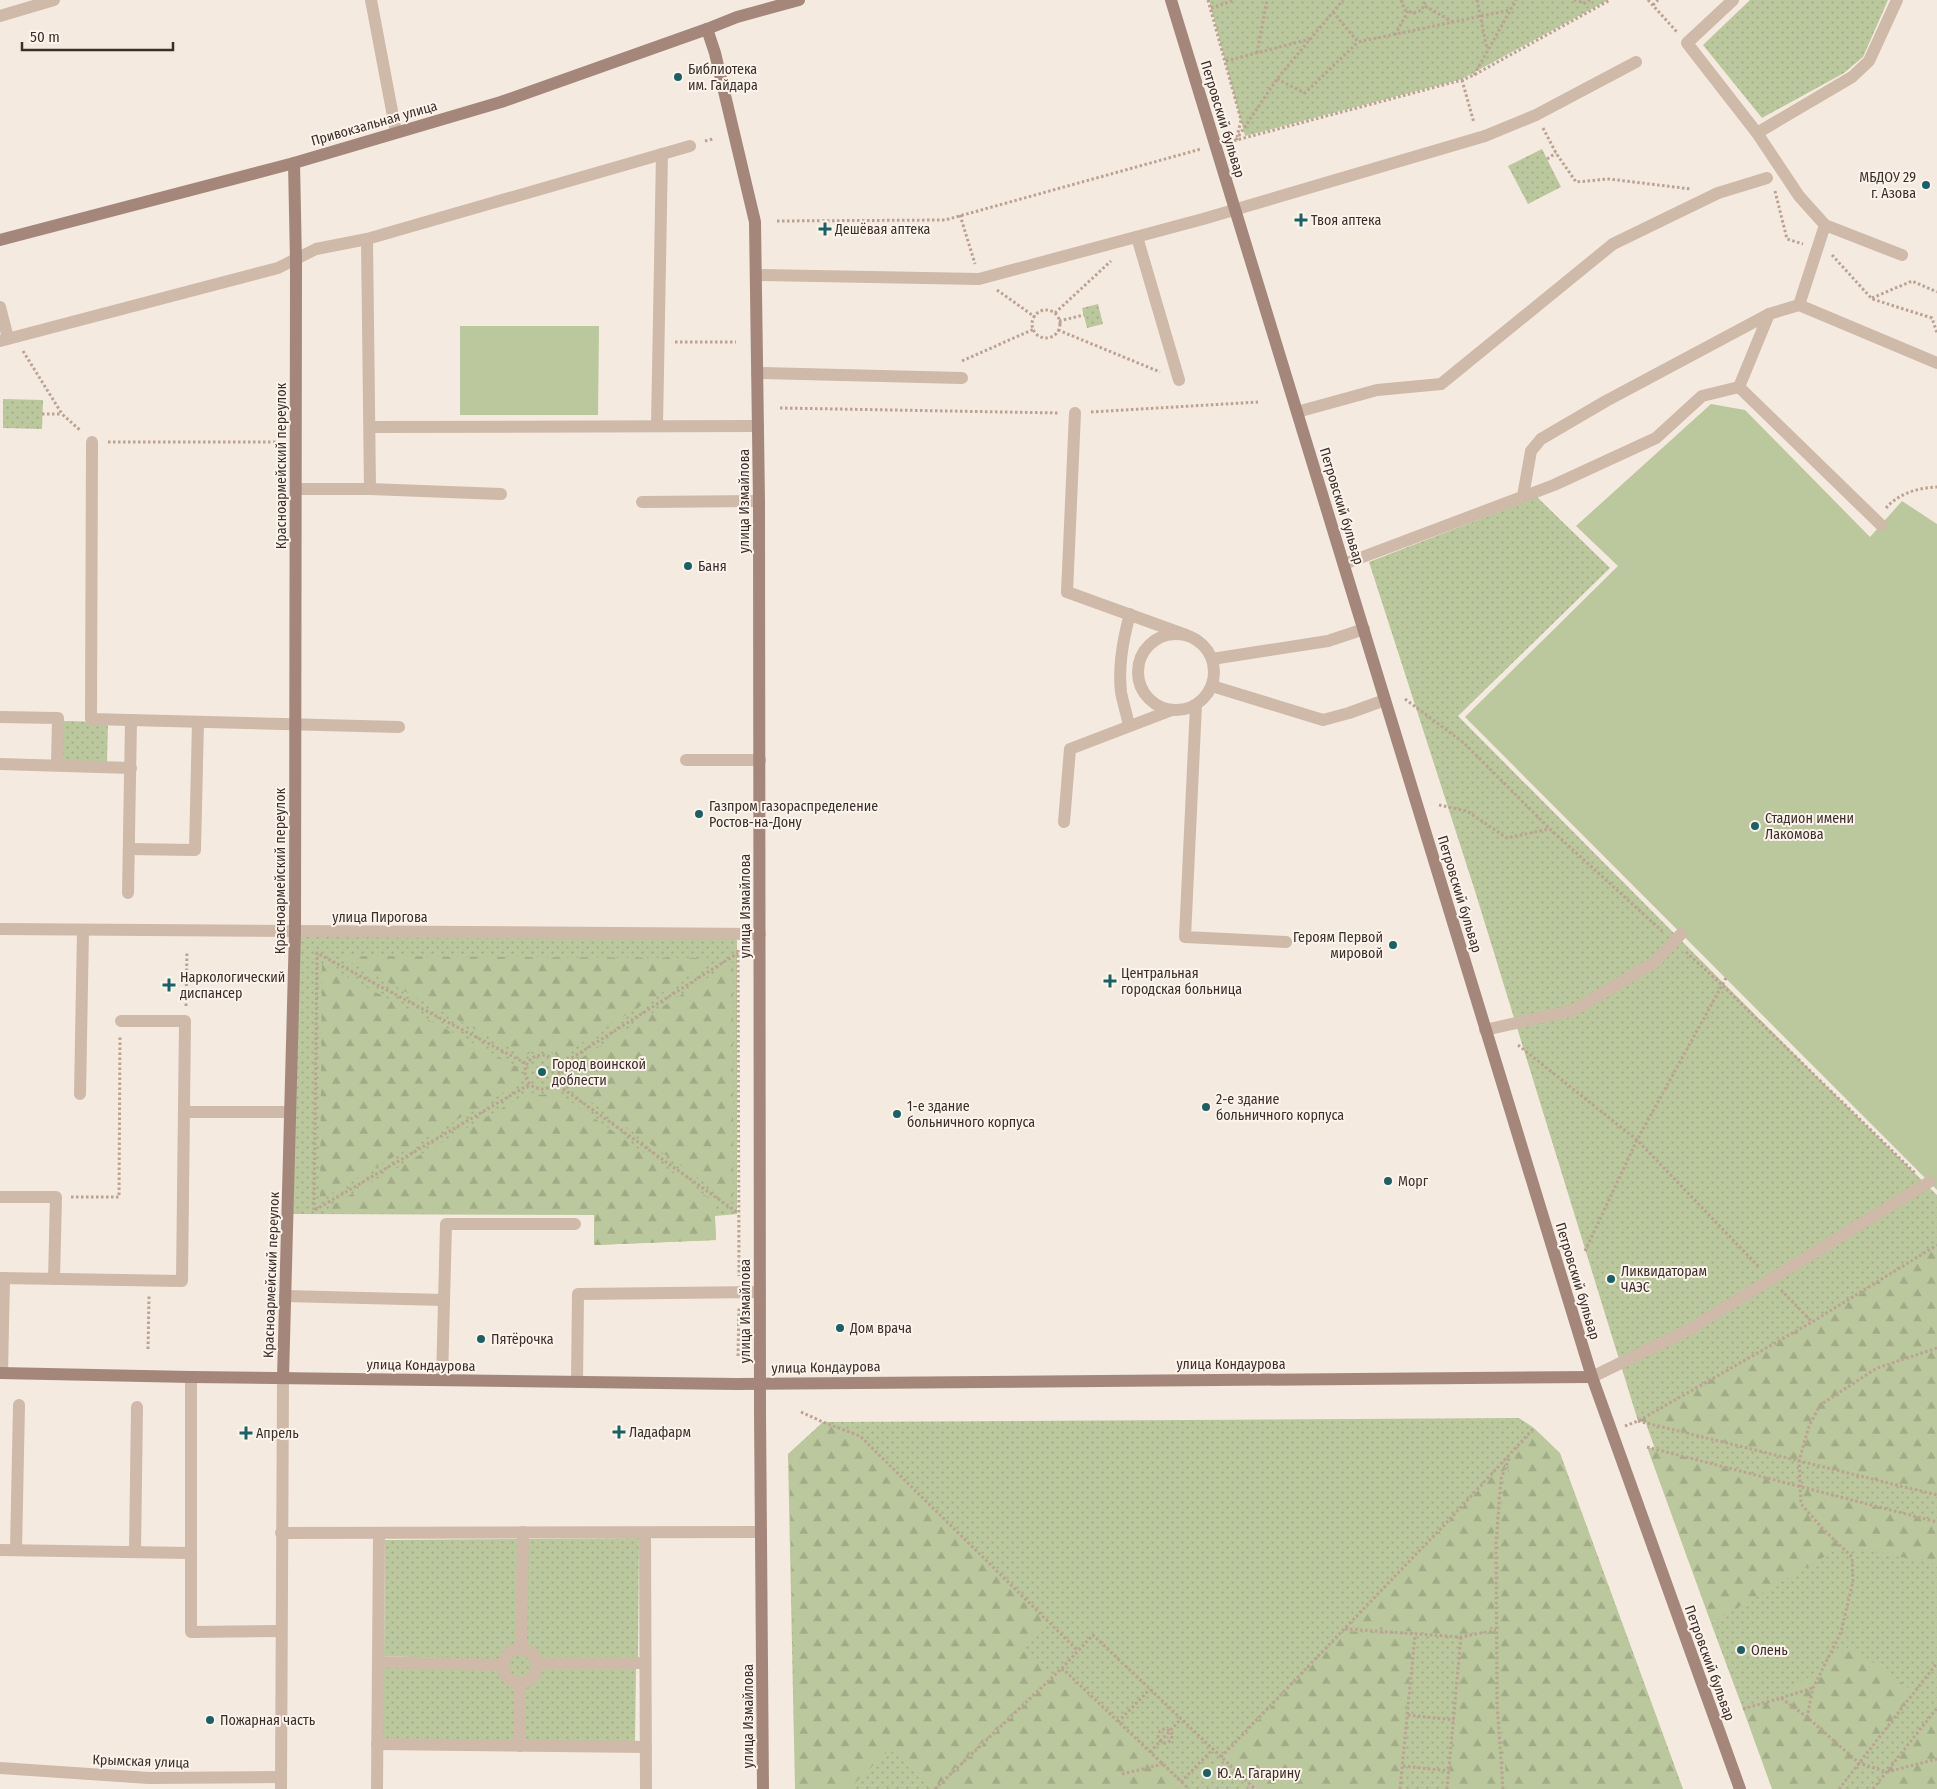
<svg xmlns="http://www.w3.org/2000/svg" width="1937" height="1789" font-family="'Fira Sans Condensed',sans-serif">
  <defs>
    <pattern id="grass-dots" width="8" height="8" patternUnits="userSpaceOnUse" patternTransform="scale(1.25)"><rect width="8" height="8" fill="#bbc79d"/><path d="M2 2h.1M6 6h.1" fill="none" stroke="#a2ab87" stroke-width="1.8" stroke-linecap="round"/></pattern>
    <pattern id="forest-firs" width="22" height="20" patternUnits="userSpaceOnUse" patternTransform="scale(1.25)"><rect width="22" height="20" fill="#bbc79d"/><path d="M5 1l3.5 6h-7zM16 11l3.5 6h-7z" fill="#a2ab87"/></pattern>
  </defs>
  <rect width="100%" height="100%" fill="#f5eadf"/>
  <g fill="url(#grass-dots)">
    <polygon points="1209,0 1608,0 1462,79 1245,136"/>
    <polygon points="1750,0 1888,0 1863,57 1844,73 1762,118 1703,45"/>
    <polygon points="1542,149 1561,187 1528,204 1508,166"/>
    <polygon points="1098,304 1103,324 1087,328 1082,308"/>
    <polygon points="3,399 43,400 42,429 3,428"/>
    <polygon points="1537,497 1610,568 1458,716 1811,1071 1937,1195 1937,1789 1777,1789 1747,1708 1743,1709 1711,1623 1716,1620 1644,1418 1638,1421 1475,891 1369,562"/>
    <polygon points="62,721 108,722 107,762 61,761"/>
    <polygon points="297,932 737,935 737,1214 715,1216 716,1240 594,1245 594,1215 292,1214"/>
    <polygon points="1519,1418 1534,1428 1560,1453 1683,1789 795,1789 788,1454 823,1422"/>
    <polygon points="639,1538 638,1659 540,1659 534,1651 525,1646 528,1539"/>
    <path d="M518,1539L517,1644C508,1647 503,1651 500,1660L384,1656L385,1540Z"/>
    <circle cx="520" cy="1666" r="12"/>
    <path d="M382,1667L499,1670C503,1679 507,1685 517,1687L516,1741L381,1740Z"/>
    <path d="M541,1668H636L635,1743L524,1741L526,1687C534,1682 539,1677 541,1668Z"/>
  </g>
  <g fill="url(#forest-firs)">
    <path d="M339,956L717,958L559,1057C548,1048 537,1047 525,1056Z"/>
    <polygon points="733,962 733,1203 562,1081 564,1069"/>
    <polygon points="322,964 518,1067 521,1082 320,1200"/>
    <path d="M554,1090L714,1202L716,1240L595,1245V1214L329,1213V1207L530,1092C538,1096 547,1096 554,1090Z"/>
    <polygon points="1937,1245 1937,1495 1638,1421 1812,1322"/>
    <polygon points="823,1423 859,1437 1048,1622 1022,1649 1051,1676 933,1789 931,1789 890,1749 849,1789 796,1789 789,1454"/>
    <polygon points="1535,1430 1559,1454 1681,1789 1507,1789 1500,1701 1499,1543 1504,1482 1513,1454"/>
    <polygon points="1647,1447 1937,1522 1937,1564 1864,1550 1836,1550 1711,1623"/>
    <path d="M1508,1459C1488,1507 1494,1576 1495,1628L1461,1635L1349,1627Z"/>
    <polygon points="1345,1631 1413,1636 1399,1789 1256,1789 1223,1757"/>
    <polygon points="1495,1631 1496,1703 1502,1789 1448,1789 1462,1638"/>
    <polygon points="1850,1646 1914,1692 1839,1789 1772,1789 1743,1709 1781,1698"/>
    <polygon points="1062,1669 1188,1789 937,1789"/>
    <polygon points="1937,1708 1937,1789 1873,1789"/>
  </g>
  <g fill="#bbc79d">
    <polygon points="460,326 599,326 598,415 460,415"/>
    <polygon points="1711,404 1745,410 1870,537 1902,501 1937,524 1937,1190 1465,717 1618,566 1576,526"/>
  </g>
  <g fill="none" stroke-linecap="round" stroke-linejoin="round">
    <g stroke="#bca293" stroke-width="3" stroke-dasharray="2.5 2.5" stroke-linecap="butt">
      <polyline points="1208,0 1241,120 1237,137"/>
      <polyline points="1401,0 1405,10 1414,13 1422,10 1426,0"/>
      <polyline points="1477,0 1487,49"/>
      <polyline points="1574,0 1585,3 1590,0"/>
      <polyline points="1648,0 1677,32"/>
      <polyline points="1653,5 1658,0"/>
      <polyline points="1425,6 1453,22"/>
      <polyline points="1211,8 1235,0"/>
      <polyline points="1333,12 1358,42 1510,10"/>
      <polyline points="1395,35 1408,11"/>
      <polyline points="1257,53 1267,0"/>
      <polyline points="1226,61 1310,39"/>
      <polyline points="1474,75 1516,0"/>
      <polyline points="1277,79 1305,93 1358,42"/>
      <polyline points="1462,80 1474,123"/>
      <polyline points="1543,128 1556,153 1576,182 1609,179 1691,189"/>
      <polyline points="1236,140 1277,79 1343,0"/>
      <polyline points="705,141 713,139"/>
      <polyline points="1229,142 1462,80 1474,75 1610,0"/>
      <polyline points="1547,159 1556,153"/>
      <polyline points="1775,191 1787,239 1803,244"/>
      <polyline points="960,215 975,264"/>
      <polyline points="777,221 945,220 1201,149"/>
      <polyline points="1832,255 1872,299 1932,318 1937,333"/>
      <polyline points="997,290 1035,317"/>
      <polyline points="1872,298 1912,281 1937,292"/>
      <circle cx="1046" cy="324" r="14"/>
      <polyline points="1055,313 1111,261"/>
      <polyline points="1059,321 1084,315"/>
      <polyline points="1058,330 1160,372"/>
      <polyline points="675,342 736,342"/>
      <polyline points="23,351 62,414 81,431"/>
      <polyline points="962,361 1034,329"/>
      <polyline points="780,408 1060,413"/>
      <polyline points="1091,412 1258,402"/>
      <polyline points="42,414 62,414"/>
      <polyline points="108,442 277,442"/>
      <path d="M1886,508C1899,493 1918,488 1937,487"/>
      <polyline points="1405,699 1464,743 1550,829 1662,931"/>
      <polyline points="1439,805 1467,811 1507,838 1549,829"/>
      <polyline points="738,950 739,1276"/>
      <polyline points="1686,952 1722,985 1915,1173"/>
      <polyline points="186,1006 187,951"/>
      <polyline points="1518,1045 1637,1140 1760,1268"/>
      <circle cx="542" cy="1072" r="17"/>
      <polyline points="559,1066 738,953"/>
      <polyline points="555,1083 738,1213"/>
      <polyline points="71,1197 119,1197 120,1036"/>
      <polyline points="314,1210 317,953 527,1064"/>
      <polyline points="315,1210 530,1084"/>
      <polyline points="1585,1251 1637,1140 1726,978"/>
      <polyline points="1781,1290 1812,1322"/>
      <polyline points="1937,1348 1877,1368 1820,1405 1809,1426 1799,1461 1801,1504 1823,1529 1852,1557 1853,1581 1841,1632 1813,1688 1807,1717 1859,1763 1887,1772 1937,1759"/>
      <polyline points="148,1349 149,1296"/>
      <polyline points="738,1356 739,1307"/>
      <polyline points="801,1412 823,1422 860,1436 1078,1651"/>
      <polyline points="1638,1421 1937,1495"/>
      <polyline points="1625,1426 1638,1421 1812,1322 1937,1245"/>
      <polyline points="1647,1447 1937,1522"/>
      <polyline points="1345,1629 1461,1637 1496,1630"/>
      <polyline points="1062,1668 1189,1789"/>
      <polyline points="1781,1698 1813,1688"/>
      <polyline points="1743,1709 1781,1698 1807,1717"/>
      <polyline points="1408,1715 1454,1720"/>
      <polyline points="1118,1722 1150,1689"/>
      <circle cx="1165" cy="1736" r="7"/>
      <polyline points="1150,1752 1181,1719"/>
      <polyline points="1221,1757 1449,1520 1534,1428"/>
      <polyline points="1403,1766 1449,1771"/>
      <polyline points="1122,1774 1163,1764"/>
      <polyline points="1181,1782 1213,1749"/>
      <polyline points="935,1789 1062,1668 1093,1635 1255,1789"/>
      <polyline points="1400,1789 1415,1635"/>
      <polyline points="1447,1789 1461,1637"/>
      <polyline points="1503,1789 1497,1704 1496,1543 1501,1479 1510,1456"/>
      <polyline points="1839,1789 1937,1663"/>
      <polyline points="1873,1789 1937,1708"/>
    </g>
    <g stroke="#cfb9a9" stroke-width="12">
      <polyline points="371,0 396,132"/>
      <polyline points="1733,0 1687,43 1757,133 1799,196 1825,225 1799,305 1937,363"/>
      <polyline points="0,16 54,0"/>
      <polyline points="1757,133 1852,77 1869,61 1897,0"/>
      <polyline points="1825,225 1902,255"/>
      <polyline points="1137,237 1179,380"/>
      <polyline points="367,239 370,489"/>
      <polyline points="756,275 979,279 1203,219 1485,136 1536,115 1636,62"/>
      <polyline points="0,307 8,338"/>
      <polyline points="0,341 278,268 316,249 367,239 690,146"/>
      <polyline points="757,373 962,378"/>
      <polyline points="1739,387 1881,525"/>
      <polyline points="1297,412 1377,390 1441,384 1613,244 1718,193 1767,178"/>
      <polyline points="1075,413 1067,592 1186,635"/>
      <polyline points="657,426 662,154"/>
      <polyline points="92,442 91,719 399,727"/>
      <polyline points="296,489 370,489 501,494"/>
      <polyline points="1523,496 1531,451 1541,439 1606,401 1769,314"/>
      <polyline points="642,502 759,501"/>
      <polyline points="1344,564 1554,485 1656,438 1702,396 1739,387 1769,314 1799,305"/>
      <circle cx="1176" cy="672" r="38"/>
      <polyline points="1212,659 1328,641 1364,629"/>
      <polyline points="1212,686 1323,720 1349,713 1385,700"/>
      <polyline points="1196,705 1185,937 1286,942"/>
      <polyline points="0,717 58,718 57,765"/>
      <path d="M1129,726C1127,715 1123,703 1121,692C1118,666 1123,639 1130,614"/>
      <polyline points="686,760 760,760"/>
      <polyline points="0,764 131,768"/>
      <polyline points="1064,822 1070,749 1172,710"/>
      <polyline points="129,849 195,850 198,722"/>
      <polyline points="128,893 131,720"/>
      <polyline points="1485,1030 1574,1010 1655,962 1681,934"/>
      <polyline points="80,1094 83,930"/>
      <polyline points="184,1112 290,1112"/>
      <polyline points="0,1197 56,1197 54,1279"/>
      <polyline points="0,1278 182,1281 185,1021 121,1021"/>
      <polyline points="285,1296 444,1300"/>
      <polyline points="2,1373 4,1278"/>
      <polyline points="191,1377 191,1632 281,1631"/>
      <polyline points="1592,1377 1690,1329 1929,1182"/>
      <polyline points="442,1380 446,1224 575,1224"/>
      <polyline points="577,1382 578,1294 760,1292"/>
      <polyline points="281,1533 761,1532"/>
      <polyline points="645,1533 646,1789"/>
      <polyline points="0,1550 190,1553"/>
      <polyline points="16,1550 19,1405"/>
      <polyline points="135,1552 137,1407"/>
      <polyline points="521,1648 523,1532"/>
      <circle cx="520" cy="1666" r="17"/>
      <polyline points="378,1662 503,1665"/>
      <polyline points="538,1663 645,1663"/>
      <polyline points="377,1744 646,1747"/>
      <polyline points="520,1746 520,1683"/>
      <polyline points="377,1789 379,1533"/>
    </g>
    <g stroke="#cfb9a9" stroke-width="12">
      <polyline points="370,427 758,426"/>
      <polyline points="0,929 760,934"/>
      <polyline points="0,1768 149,1778 281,1777"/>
      <polyline points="281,1789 283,1378"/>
    </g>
    <g stroke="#a4877a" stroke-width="12">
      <polyline points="1171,0 1592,1377 1740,1789"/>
      <polyline points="707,29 715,53 755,222 759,501 760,1413 763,1789"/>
      <polyline points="0,240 294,163 501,102 707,29 737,17 799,0"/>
      <polyline points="0,1373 191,1377 737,1384 1592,1377"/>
      <polyline points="283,1378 295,931 296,261 294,163"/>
    </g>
  </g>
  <g fill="#1a6163" stroke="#fcf4ec" stroke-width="2">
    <circle cx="678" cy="77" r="5"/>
    <circle cx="1926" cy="185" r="5"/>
    <path d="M1298.5 212.5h5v5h5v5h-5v5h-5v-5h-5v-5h5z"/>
    <path d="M822.5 221.5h5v5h5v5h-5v5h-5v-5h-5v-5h5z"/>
    <circle cx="688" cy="566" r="5"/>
    <circle cx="699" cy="814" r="5"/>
    <circle cx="1755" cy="826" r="5"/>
    <circle cx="1393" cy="945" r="5"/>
    <path d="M1107.5 973.5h5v5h5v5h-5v5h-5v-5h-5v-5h5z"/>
    <path d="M166.5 977.5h5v5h5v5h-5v5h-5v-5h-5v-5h5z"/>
    <circle cx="542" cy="1072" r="5"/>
    <circle cx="1206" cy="1107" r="5"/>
    <circle cx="897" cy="1114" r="5"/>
    <circle cx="1388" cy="1181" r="5"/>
    <circle cx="1611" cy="1279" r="5"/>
    <circle cx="840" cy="1328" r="5"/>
    <circle cx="481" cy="1339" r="5"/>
    <path d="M616.5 1424.5h5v5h5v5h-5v5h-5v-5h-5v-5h5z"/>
    <path d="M243.5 1425.5h5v5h5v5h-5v5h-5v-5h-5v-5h5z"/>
    <circle cx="1741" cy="1650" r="5"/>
    <circle cx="210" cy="1720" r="5"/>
    <circle cx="1207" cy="1773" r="5"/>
  </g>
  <g text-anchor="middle" stroke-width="4" stroke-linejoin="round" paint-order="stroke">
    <g font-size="14" fill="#3c2e29" stroke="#fcf4ec" text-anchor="start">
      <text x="688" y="74">Библиотека<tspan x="688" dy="16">им. Гайдара</tspan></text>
      <text x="1916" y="182" text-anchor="end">МБДОУ 29<tspan x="1916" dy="16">г. Азова</tspan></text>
      <text x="1311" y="225">Твоя аптека</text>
      <text x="835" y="234">Дешёвая аптека</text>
      <text x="698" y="571">Баня</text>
      <text x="709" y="811">Газпром газораспределение<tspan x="709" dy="16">Ростов-на-Дону</tspan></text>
      <text x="1765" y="823">Стадион имени<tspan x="1765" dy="16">Лакомова</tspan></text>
      <text x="1383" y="942" text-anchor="end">Героям Первой<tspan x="1383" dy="16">мировой</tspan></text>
      <text x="1121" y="978">Центральная<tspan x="1121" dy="16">городская больница</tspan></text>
      <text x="180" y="982">Наркологический<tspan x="180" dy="16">диспансер</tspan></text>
      <text x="552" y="1069">Город воинской<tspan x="552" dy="16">доблести</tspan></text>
      <text x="1216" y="1104">2-е здание<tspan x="1216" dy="16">больничного корпуса</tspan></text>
      <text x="907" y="1111">1-е здание<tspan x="907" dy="16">больничного корпуса</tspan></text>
      <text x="1398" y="1186">Морг</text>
      <text x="1621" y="1276">Ликвидаторам<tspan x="1621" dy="16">ЧАЭС</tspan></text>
      <text x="850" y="1333">Дом врача</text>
      <text x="491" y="1344">Пятёрочка</text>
      <text x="629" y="1437">Ладафарм</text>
      <text x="256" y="1438">Апрель</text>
      <text x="1751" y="1655">Олень</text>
      <text x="220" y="1725">Пожарная часть</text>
      <text x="1217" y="1778">Ю. А. Гагарину</text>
    </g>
    <g font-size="14" fill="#3c2e29" stroke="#fcf4ec">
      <text transform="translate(1223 119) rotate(73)" y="5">Петровский бульвар</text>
      <text transform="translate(374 123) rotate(-16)" y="5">Привокзальная улица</text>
      <text transform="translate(281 466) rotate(-90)" y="5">Красноармейский переулок</text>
      <text transform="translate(744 501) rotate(-90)" y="5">улица Измайлова</text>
      <text transform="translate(1342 506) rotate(73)" y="5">Петровский бульвар</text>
      <text transform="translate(280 871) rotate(-90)" y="5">Красноармейский переулок</text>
      <text transform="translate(1460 894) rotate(73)" y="5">Петровский бульвар</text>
      <text transform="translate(745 906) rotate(-90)" y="5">улица Измайлова</text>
      <text x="380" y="922">улица Пирогова</text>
      <text transform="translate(271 1275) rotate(-88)" y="5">Красноармейский переулок</text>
      <text transform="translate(1578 1281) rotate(73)" y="5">Петровский бульвар</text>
      <text transform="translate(745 1311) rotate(-90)" y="5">улица Измайлова</text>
      <text x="1231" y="1369">улица Кондаурова</text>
      <text transform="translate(421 1365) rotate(1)" y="5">улица Кондаурова</text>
      <text transform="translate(826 1367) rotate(-1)" y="5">улица Кондаурова</text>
      <text transform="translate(1710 1663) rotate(70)" y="5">Петровский бульвар</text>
      <text transform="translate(748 1716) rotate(-90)" y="5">улица Измайлова</text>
      <text transform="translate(141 1761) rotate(2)" y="5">Крымская улица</text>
    </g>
  </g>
  <path d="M22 42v8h151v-8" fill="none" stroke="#3c2e29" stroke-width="2.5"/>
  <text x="30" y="42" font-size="15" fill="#3c2e29" stroke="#fcf4ec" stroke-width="4" paint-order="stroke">50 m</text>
</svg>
